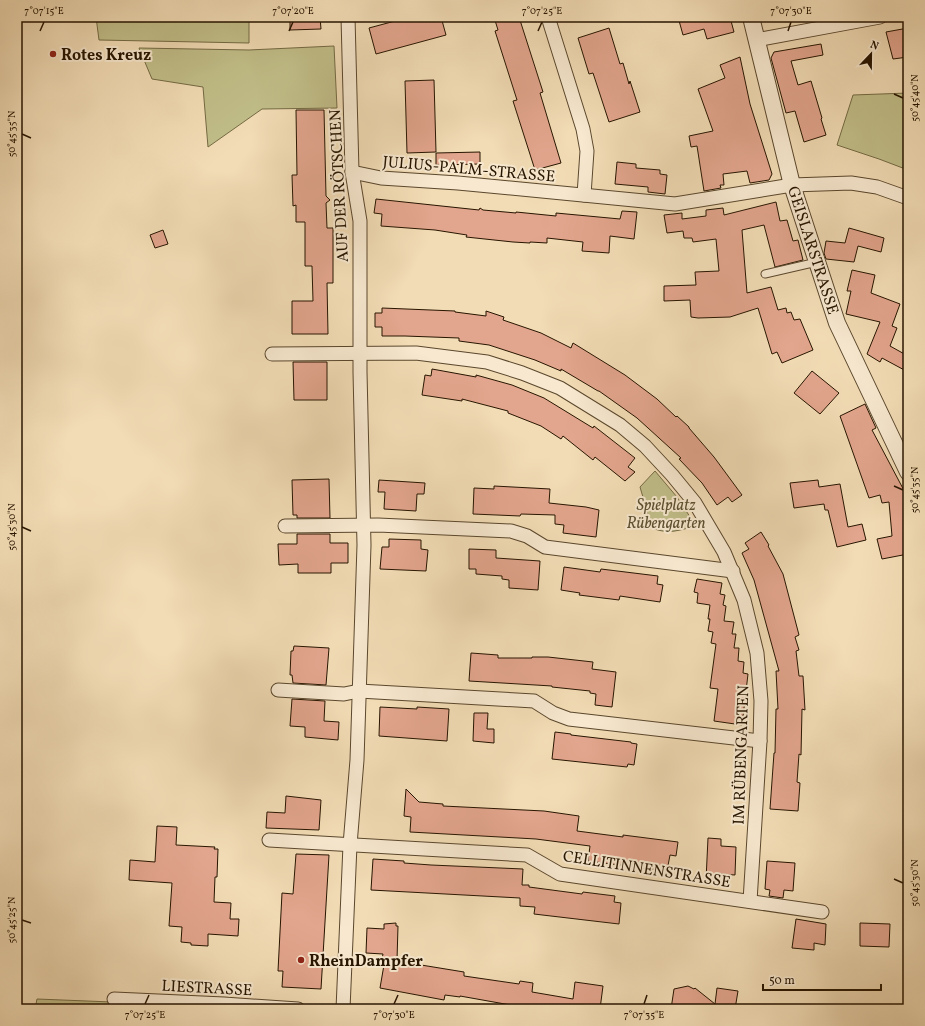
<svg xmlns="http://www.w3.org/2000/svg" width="925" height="1026" font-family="Vollkorn,serif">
  <rect width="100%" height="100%" fill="#f2dcb5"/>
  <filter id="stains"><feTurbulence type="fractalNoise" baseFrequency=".005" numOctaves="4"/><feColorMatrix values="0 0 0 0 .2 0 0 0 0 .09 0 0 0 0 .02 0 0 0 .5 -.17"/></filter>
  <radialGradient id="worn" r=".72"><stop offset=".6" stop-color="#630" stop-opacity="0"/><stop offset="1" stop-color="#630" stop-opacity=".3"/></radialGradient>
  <g fill="#c1be89" stroke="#746a44">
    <polygon points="96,17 249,17 249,43 99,40"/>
    <polygon points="334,46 337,108 262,109 208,147 203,87 152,79 139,48 249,50"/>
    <polygon points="908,93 908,170 879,159 837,145 853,95"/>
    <path d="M655,471L677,497L696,526C679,530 669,535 652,528L640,487Z"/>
    <polygon points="37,999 112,1002 200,1009 35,1009"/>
  </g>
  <g fill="#e2a58d" stroke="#271500">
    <polygon points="290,17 320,17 321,29 290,30"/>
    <polygon points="410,17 441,17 446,35 376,54 369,28"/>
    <polygon points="494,17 519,17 543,92 540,93 561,163 535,170 513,101 517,100 495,31 498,30"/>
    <polygon points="678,17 732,17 733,20 731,21 734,32 707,39 704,29 683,35"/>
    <polygon points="609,28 620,64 623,63 629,84 630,81 640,112 609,122 593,73 589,74 578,38"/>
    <polygon points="908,28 908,57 893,59 886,32"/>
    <polygon points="821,44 823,55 791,61 798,85 811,81 822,118 821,119 826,135 804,142 795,111 786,113 771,58 774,52"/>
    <polygon points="740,57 750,104 772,174 769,180 750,183 747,171 723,174 724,185 720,185 721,188 704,191 697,146 691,147 689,136 713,131 698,89 725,78 720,65"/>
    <polygon points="434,80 436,152 407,153 405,81"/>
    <polygon points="296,110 324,110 326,196 330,200 326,203 327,228 333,228 333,283 327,283 328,334 292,334 292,301 313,301 312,266 305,266 305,222 296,222 296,205 293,206 292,175 297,175"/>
    <polygon points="480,152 480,164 436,165 436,153"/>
    <polygon points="617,162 636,164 636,168 660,170 660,174 667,175 665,194 648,192 648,187 615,184"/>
    <polygon points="376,199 479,210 480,208 483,210 516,213 516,212 556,216 556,213 620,219 622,211 637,212 634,239 610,236 609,253 582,251 583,242 547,238 547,243 530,242 530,243 513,242 466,237 467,235 435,230 381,226 382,214 374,213"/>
    <polygon points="776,202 780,221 787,220 793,241 798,240 803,260 775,267 764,225 742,230 747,293 771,287 778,310 786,308 787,313 791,312 794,320 800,319 813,350 782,363 777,352 772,354 758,308 730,317 698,318 691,317 690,300 664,301 664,286 696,285 695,272 719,271 716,239 693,242 692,238 684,238 683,231 667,233 664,215 682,213 682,219 706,216 706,210 723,208 724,215"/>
    <polygon points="849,228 884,238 881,252 858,246 854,262 826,259 824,253 826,241 845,243"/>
    <polygon points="163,230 168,244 155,248 150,235"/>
    <polygon points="852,270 875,275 871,293 900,304 892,326 897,328 890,346 908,356 908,372 882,358 880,362 867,354 880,322 846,314 851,291 847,291"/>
    <polygon points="382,308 455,311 455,312 486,316 486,311 504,317 503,320 541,333 571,348 573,343 625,375 657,399 676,417 677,416 689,427 689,428 714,457 742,495 732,502 728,497 717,505 702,483 679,459 681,458 637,418 599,391 598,391 561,369 561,371 535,360 489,345 459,341 459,338 405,336 382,336 382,327 375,327 375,313 382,313"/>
    <polygon points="293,362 327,362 327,400 294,400"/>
    <polygon points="432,369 476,377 476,375 512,385 544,398 593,428 594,426 635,458 628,467 635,472 625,481 595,457 593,460 563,436 561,439 541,426 508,413 508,411 462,399 462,401 422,395 425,375 431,376"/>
    <polygon points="812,371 839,393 820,414 794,393"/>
    <polygon points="865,404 876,428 872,430 908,498 908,554 882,559 877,539 892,536 889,502 882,503 880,495 869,498 840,416"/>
    <polygon points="329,479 330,518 297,518 297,515 293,515 292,480"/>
    <polygon points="379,480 425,483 424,494 417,494 416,511 384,509 385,492 378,492"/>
    <polygon points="818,480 819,487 840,484 848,527 862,524 866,540 837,547 828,510 825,510 824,504 794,508 790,483"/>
    <polygon points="494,486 550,489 549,503 586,507 599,510 596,537 563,533 564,525 555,524 555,515 521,514 520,516 473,514 474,488 494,489"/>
    <polygon points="761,532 769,545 768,546 783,574 799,635 795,637 799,650 796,651 799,676 803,676 805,710 802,709 801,755 799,754 797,782 800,783 798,811 770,809 774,753 775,753 776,709 778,709 776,671 779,671 754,580 742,553 749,549 745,543"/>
    <polygon points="297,534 330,534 330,543 348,543 348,563 331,563 331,573 298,573 298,564 279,565 278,544 297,544"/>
    <polygon points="389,539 421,540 421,549 428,550 426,571 380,569 382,547 389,547"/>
    <polygon points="469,549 496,550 496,558 540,561 538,590 509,588 509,580 502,579 502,576 476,574 476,569 469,569"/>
    <polygon points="564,567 600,572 601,569 658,576 657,584 663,585 660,602 620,596 619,600 579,595 580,593 561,590"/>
    <polygon points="697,579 722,583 720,594 725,595 723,605 726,606 724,621 734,622 732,634 736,634 734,648 739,648 738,661 744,662 743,673 748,674 742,725 714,721 718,689 710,688 716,644 711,643 713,632 708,631 710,619 708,619 710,605 697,603 698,593 694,592"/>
    <polygon points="294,646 329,648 326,685 293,683 292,675 290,675 291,651 293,651"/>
    <polygon points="471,653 498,655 498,658 532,658 532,657 548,657 593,662 592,669 616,672 612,707 595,705 596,694 590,693 590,691 552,687 552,686 469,681"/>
    <polygon points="292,699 325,701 324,721 339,722 338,740 305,737 305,727 290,726"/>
    <polygon points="380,707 417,709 417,707 449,709 447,741 379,736"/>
    <polygon points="474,713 488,713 487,729 494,729 494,743 473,741"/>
    <polygon points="555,732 571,734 571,735 631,742 631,743 637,744 634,765 628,764 627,767 552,759"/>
    <polygon points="406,789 419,802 443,804 443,806 544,811 579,816 577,831 623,837 623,835 678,842 676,856 670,855 667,871 588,861 590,846 536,839 410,832 411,817 404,816"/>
    <polygon points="286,796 321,800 319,830 266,828 267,812 285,813"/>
    <polygon points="157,826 177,827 176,845 215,847 214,849 218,849 217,877 215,877 214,902 231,903 230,919 239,919 238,936 208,934 208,946 191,945 191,943 181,942 182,927 169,926 172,883 129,880 130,860 155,862"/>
    <polygon points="708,838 721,839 721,846 736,847 735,875 720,874 720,881 706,880"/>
    <polygon points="296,854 329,855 321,989 282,987 283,971 278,971 282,893 293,894"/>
    <polygon points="373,859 404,861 404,863 431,865 523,869 522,885 529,885 529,887 582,894 583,892 615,896 614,902 621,903 619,924 534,914 535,907 520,906 520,898 371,890"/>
    <polygon points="767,861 795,863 793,891 784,890 783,898 769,896 770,890 765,889"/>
    <polygon points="796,919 826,924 825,945 814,943 814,950 792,948"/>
    <polygon points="396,923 396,926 398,926 397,960 416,961 415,964 464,972 464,976 519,984 520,981 533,983 532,992 573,999 575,982 603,986 600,1009 533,1009 460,996 460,997 445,995 444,1000 380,988 385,959 382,959 383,954 366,953 367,928 384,929 384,924"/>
    <polygon points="860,923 890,924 889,947 860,946"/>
    <polygon points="688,986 694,989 695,988 715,1004 717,988 738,991 735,1009 671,1009 674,989"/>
  </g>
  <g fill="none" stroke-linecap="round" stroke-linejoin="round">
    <defs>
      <polyline id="service" points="765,274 817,262"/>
      <g id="minor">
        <polyline points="548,17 583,129 587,151 584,195"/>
        <polyline points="756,40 880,17"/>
        <polyline points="352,172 381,178 458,183 675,204 792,185 851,183 877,187 908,198"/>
        <polyline points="272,354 416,353 487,362 522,373 560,388 620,425 645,446 672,475 695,503 724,552 744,600 757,653 761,701 760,741 750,901"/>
        <polyline points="285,526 378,525 511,531 527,536 545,547 733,571"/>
        <polyline points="278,690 344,694 359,691 534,701 553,713 569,719 760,741"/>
        <polyline points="269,840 527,855 560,874 822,912"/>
        <polyline points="114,999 224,1004 298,1009"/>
        <polyline points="343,1009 350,845 357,760 364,545 360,372 360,221 352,172 348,17"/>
      </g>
      <polyline id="tertiary" points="751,17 792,185 837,323 908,472"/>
    </defs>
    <use href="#service" stroke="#5a472d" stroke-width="9"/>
    <use href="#minor" stroke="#5a472d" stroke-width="15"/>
    <use href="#tertiary" stroke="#5a472d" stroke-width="18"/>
    <use href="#service" stroke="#f7e8cf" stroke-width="7"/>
    <use href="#minor" stroke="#f7e8cf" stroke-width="13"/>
    <use href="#tertiary" stroke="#f7e8cf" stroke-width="16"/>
  </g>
  <path fill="none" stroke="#271500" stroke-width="1.5" d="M40,31L44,22M289,31L293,22M538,31L542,22M788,31L791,22M894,94L903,98M22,134L31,138M894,486L903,490M22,527L31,531M894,879L903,883M22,920L31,923M145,1004L149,995M394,1004L398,995M644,1004L647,995"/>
  <g fill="#8f2418" stroke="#f7e8cf" stroke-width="1.5">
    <circle cx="53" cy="54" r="4"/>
    <circle cx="301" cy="960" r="4"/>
  </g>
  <g text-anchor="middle" stroke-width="4" stroke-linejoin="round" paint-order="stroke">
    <g font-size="16" font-weight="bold" fill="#271500" stroke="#f7e8cf" text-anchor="start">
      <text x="61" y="60">Rotes Kreuz</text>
      <text x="309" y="966">RheinDampfer</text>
    </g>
    <g font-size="16" fill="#271500" stroke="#f7e8cf">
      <text transform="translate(469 168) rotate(5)" y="6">JULIUS-PALM-STRASSE</text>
      <text transform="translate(338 186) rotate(-93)" y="6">AUF DER RÖTSCHEN</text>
      <text transform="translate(814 250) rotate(72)" y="6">GEISLARSTRASSE</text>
      <text transform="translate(740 755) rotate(-88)" y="6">IM RÜBENGARTEN</text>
      <text transform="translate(647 868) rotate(9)" y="6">CELLITINNENSTRASSE</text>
      <text transform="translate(207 987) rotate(3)" y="6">LIESTRASSE</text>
    </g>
    <g font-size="16" font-style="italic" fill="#5d5030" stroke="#f7e8cf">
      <text x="666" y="510">Spielplatz<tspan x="666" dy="18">Rübengarten</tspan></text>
    </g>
  </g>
  <rect width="925" height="1026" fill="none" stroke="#f2dcb5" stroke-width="44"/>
  <g transform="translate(871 54) rotate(22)" stroke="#f7e8cf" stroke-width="3" paint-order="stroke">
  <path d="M0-3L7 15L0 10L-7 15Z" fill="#271500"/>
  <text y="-6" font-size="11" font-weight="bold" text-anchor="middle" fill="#271500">N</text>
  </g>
  <path d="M763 984v6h118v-6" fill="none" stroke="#271500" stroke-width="2"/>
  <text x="769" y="984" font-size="12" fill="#271500" stroke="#f7e8cf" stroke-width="3" paint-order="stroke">50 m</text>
  <rect x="22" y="22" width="881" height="982" fill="none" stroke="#271500" stroke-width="1.5"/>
  <g font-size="10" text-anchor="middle" fill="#271500">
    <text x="44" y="14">7°07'15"E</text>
    <text x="293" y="14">7°07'20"E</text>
    <text x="542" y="14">7°07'25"E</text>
    <text x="791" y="14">7°07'30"E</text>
    <text transform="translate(914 98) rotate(-90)" y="4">50°45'40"N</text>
    <text transform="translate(11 134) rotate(-90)" y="4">50°45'35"N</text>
    <text transform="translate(914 490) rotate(-90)" y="4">50°45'35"N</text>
    <text transform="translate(11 527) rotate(-90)" y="4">50°45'30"N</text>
    <text transform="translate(914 883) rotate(-90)" y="4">50°45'30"N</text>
    <text transform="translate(11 920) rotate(-90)" y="4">50°45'25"N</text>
    <text x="145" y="1018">7°07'25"E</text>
    <text x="394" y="1018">7°07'30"E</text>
    <text x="644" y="1018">7°07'35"E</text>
  </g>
  <rect width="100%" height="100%" filter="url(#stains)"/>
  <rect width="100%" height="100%" fill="url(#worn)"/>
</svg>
